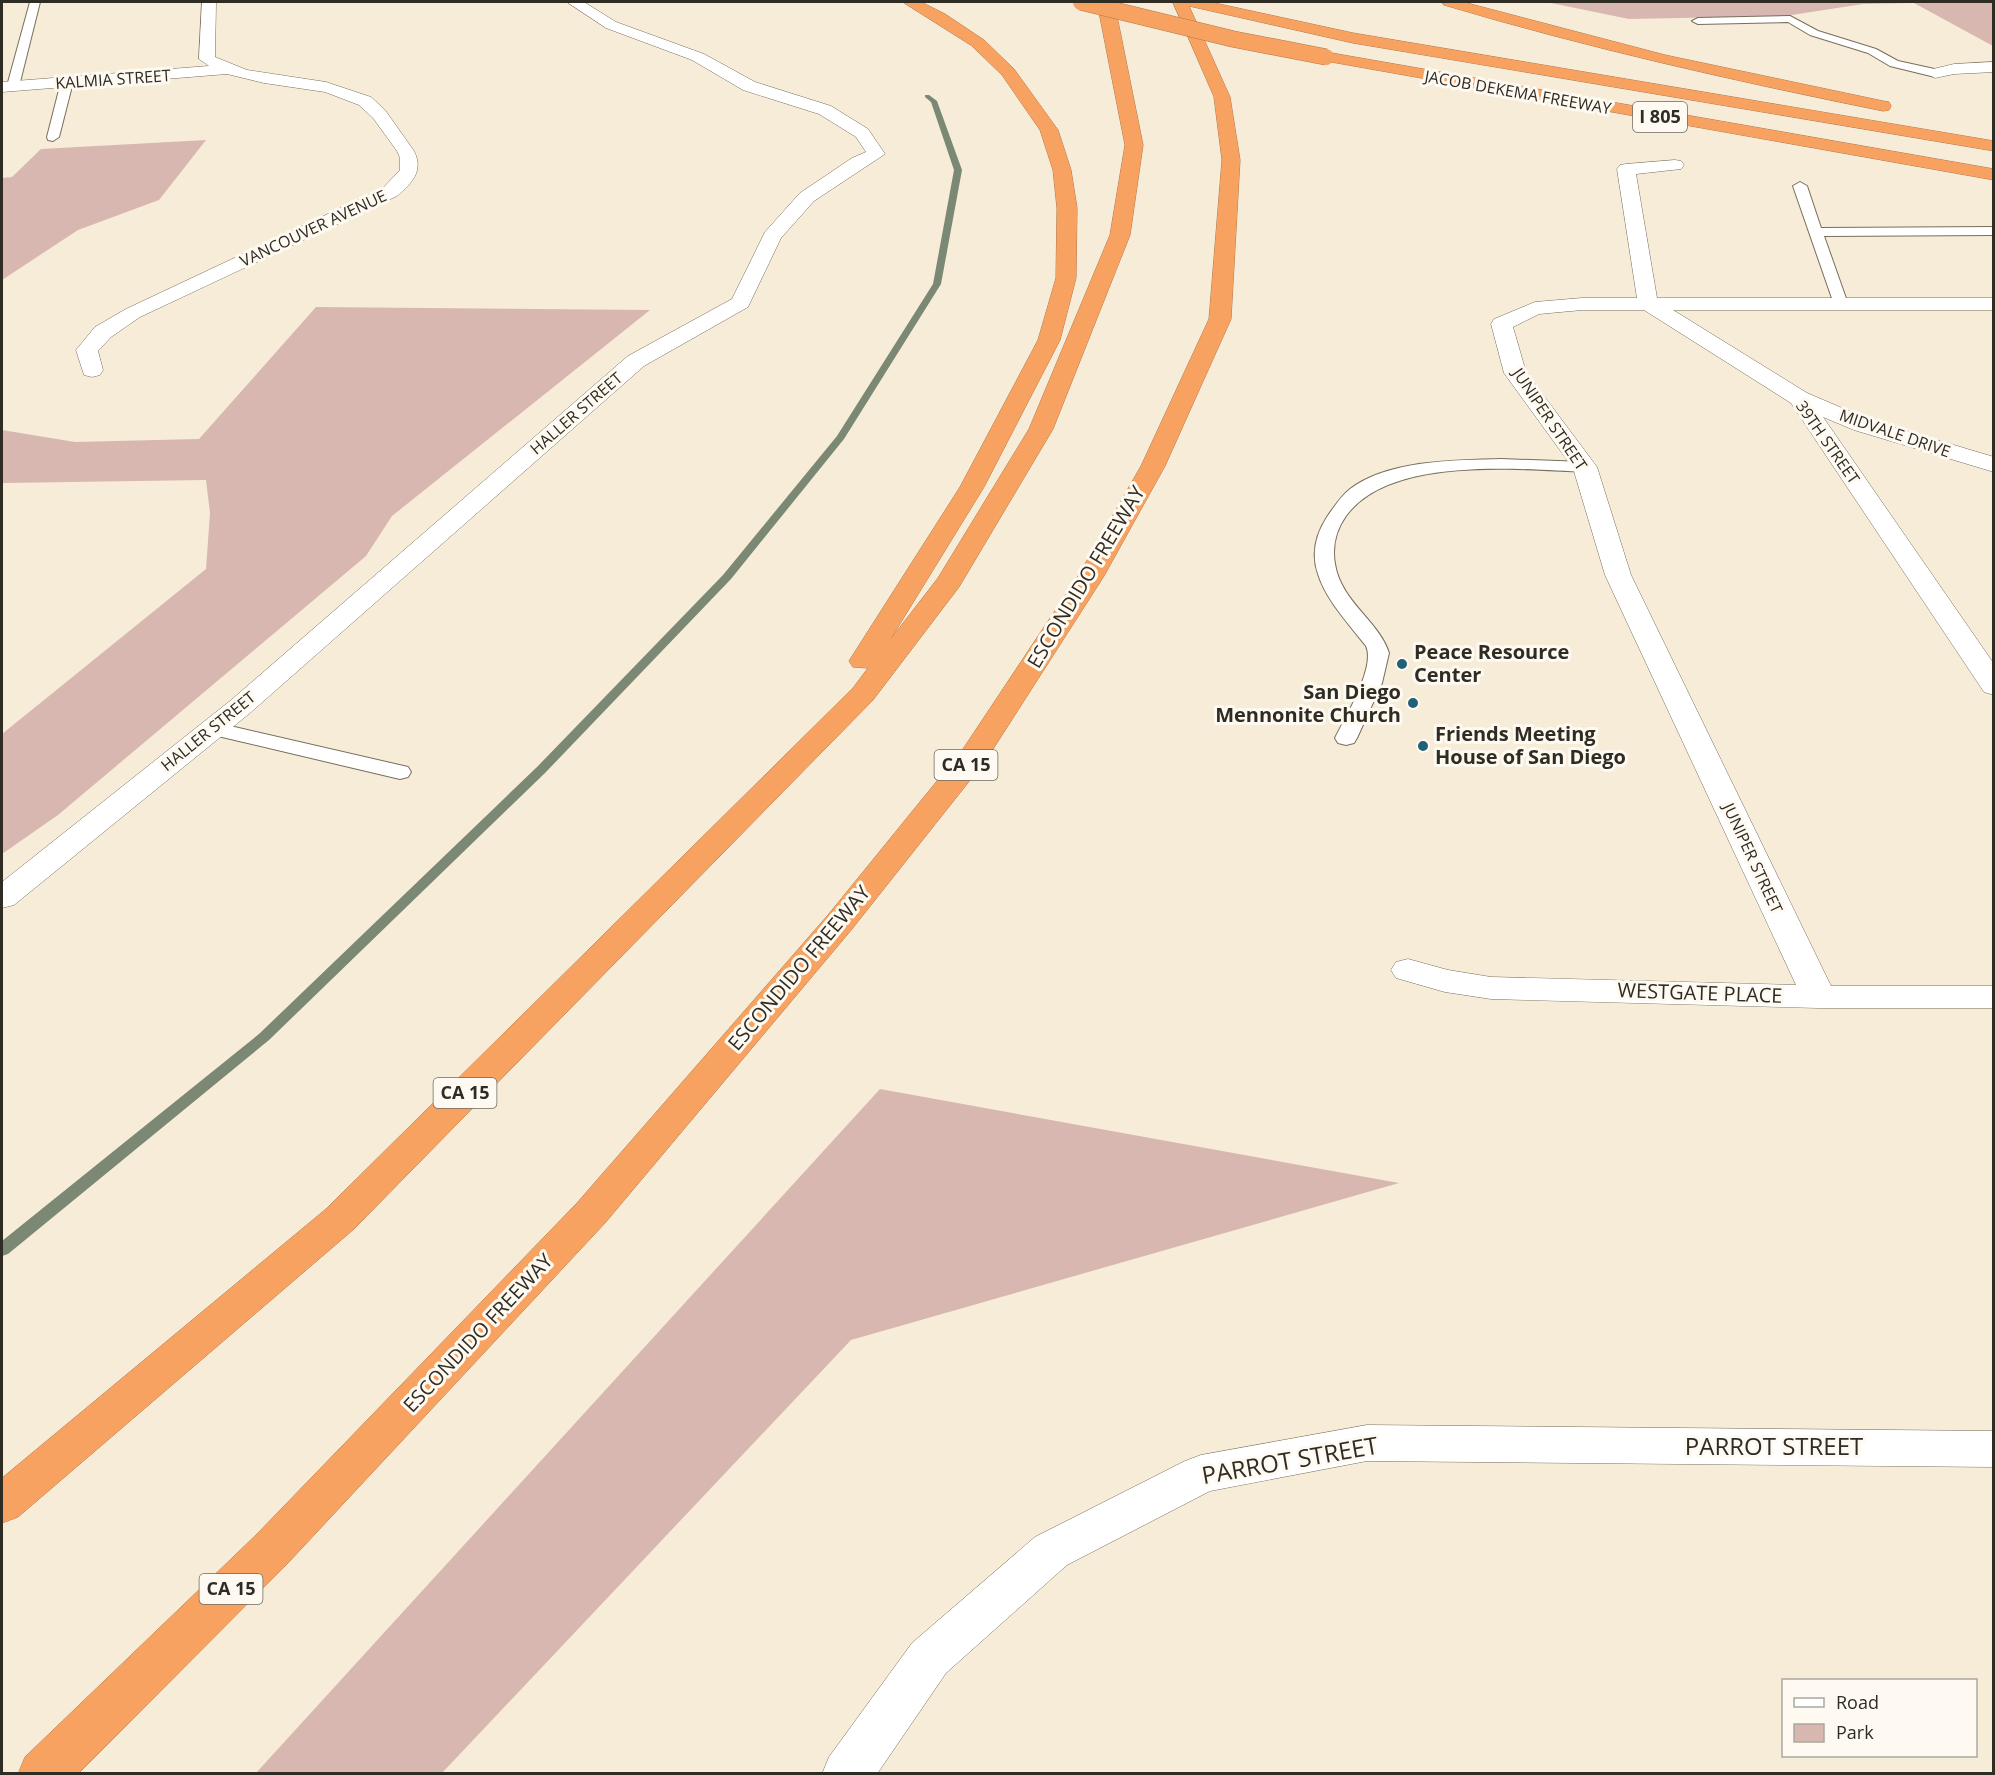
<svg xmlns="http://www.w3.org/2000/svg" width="1995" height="1775" font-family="'Open Sans',sans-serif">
  <rect width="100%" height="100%" fill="#f6ecd8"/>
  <g fill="#d9b7b1">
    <polygon points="1546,2 1993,2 1993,46 1914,3 1863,4 1785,16 1629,19"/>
    <polygon points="206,140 159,200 78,230 2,280 2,178 12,177 41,149"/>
    <polygon points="316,307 650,310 392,516 366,556 58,815 2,854 2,734 206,569 210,513 206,480 2,483 2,430 75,442 199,439"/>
    <polygon points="880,1089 1399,1183 851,1340 442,1773 256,1773"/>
  </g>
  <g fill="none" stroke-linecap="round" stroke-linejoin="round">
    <polygon fill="#7b8874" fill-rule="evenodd" points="925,95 929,95 937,101 962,170 941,284 844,439 731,579 545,773 269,1040 8,1254 2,1256 2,1241 259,1034 537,767 723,575 837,436 933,284 954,170 931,102 925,97"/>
    <defs>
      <g id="lane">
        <polygon points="30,2 40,2 19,86 13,90 7,86"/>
        <polygon points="1790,16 1818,31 1876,49 1898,61 1939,70 1941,73 1935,77 1890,66 1868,53 1810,35 1788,22 1698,24 1692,21 1698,18"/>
        <polygon points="67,78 73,82 59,137 53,141 48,140 47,137 61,82"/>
        <polygon points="1800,182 1807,186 1821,228 1994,227 1994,235 1824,236 1848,304 1845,307 1835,307 1793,186"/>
        <path d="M1501,459L1585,462L1591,463L1594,467L1591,471L1585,472C1519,469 1389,456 1346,516C1336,530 1332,547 1335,564C1341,602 1379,621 1389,653L1382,683L1357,738L1354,743L1346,745L1338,743L1335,738C1345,718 1376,667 1366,646C1349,624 1326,600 1318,574C1311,554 1316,534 1327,517C1334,507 1341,496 1350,489C1388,460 1456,460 1501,459Z"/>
        <polygon points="213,722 408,767 411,772 408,777 400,779 205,733 202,728 205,723"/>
      </g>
      <g id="street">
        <path d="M202,2H216L215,57L247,70L326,82L371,97L385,110L414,151C424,171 412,183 397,196L140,317L111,337L98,351L103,370L100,375L92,377L84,375L76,350L95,327L126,309L383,188L400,170V158L397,151L373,118L359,105L325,92L264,83L227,74L2,92V82L209,66L199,59Z"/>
        <polygon points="567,2 584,2 616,22 704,54 755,82 831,106 868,129 885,154 814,201 781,238 748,307 644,366 250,713 14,905 2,908 2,882 230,701 628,356 732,299 765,232 800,193 852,158 866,152 856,137 819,114 743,90 692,60 606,28"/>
        <polygon points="1994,62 1994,72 1954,74 1935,78 1927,73 1929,70 1954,64"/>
        <polygon points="1675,160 1681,161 1684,165 1681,169 1636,174 1657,298 1994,298 1994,310 1673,310 1807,393 1870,420 1994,457 1994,472 1854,430 1823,417 1994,664 1994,695 1984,692 1791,403 1644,310 1582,310 1539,314 1513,327 1526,372 1597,467 1631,575 1831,986 1994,986 1994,1008 1819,1008 1491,999 1445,992 1396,978 1391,970 1396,962 1408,959 1448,970 1491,977 1796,985 1605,575 1573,468 1504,373 1491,324 1494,319 1535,302 1582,298 1637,298 1617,169 1620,165 1626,164"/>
        <polygon points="1367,1425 1994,1431 1994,1467 1367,1461 1210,1491 1067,1565 946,1673 877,1774 822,1774 829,1757 912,1643 1035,1537 1185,1461 1201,1455"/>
      </g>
      <g id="highway">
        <polygon points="903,2 921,2 945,14 984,40 1014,69 1058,130 1071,170 1077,208 1076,278 1060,340 984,487 890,640 938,578 1029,429 1110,235 1125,145 1097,2 1111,2 1118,21 1143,145 1130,235 1053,429 959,587 873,700 354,1229 18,1517 2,1523 2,1478 326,1209 853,688 868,668 853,667 849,661 960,487 1038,340 1056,278 1057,208 1053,170 1040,130 1002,75 972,46"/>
        <polygon points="1173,2 1210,2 1353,33 1994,141 1994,151 1353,43 1189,6 1230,97 1240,160 1231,319 1165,466 1104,576 986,760 852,929 605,1223 288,1563 78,1774 18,1774 25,1757 256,1535 577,1203 828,915 963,749 1078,576 1141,466 1209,319 1222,160 1214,97"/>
        <path d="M1442,2H1463L1665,55L1883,101L1889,102L1891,106L1889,110L1883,111C1735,81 1588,48 1444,5Z"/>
        <polygon points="1326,52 1994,169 1994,180 1320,60 1318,57"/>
      </g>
    </defs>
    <use href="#lane" stroke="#776e5c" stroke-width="2"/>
    <use href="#street" stroke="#776e5c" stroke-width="1"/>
    <use href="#highway" stroke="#b1794c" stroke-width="1"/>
    <use href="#lane" fill="#fff" fill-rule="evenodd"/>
    <use href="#street" fill="#fff" fill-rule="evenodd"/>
    <use href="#highway" fill="#f7a261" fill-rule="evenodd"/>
    <defs>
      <polyline id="highway-bridge" points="1081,2 1233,39 1326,57"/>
    </defs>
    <use href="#highway-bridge" stroke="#b1794c" stroke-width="17" stroke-linecap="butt"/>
    <use href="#highway-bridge" stroke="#f7a261" stroke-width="16"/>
  </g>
  <g fill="#216076" stroke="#fefaf2" stroke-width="2">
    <circle cx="1402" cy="664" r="6"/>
    <circle cx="1413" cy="703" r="6"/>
    <circle cx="1423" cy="746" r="6"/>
  </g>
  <g text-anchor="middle" stroke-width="6" stroke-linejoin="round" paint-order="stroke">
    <g font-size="16" fill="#2f2c24" stroke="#fefaf2">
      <text transform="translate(113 79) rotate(-4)" y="6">KALMIA STREET</text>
      <text transform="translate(1518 92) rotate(10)" y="6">JACOB DEKEMA FREEWAY</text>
      <text transform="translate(313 228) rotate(-25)" y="6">VANCOUVER AVENUE</text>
      <text transform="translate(576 413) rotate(-41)" y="6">HALLER STREET</text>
      <text transform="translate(1550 419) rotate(56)" y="6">JUNIPER STREET</text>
      <text transform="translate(1895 433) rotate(19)" y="6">MIDVALE DRIVE</text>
      <text transform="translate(1828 442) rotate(55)" y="6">39TH STREET</text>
      <text transform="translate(208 731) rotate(-39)" y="6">HALLER STREET</text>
      <text transform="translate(1753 858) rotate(65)" y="6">JUNIPER STREET</text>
    </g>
    <g fill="#fefaf2" stroke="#6d6a62" stroke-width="1.5">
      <rect x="1633" y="102" width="54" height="30" rx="4.5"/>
      <rect x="934.5" y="750" width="63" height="30" rx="4.5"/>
      <rect x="433.5" y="1078" width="63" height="30" rx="4.5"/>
      <rect x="199.5" y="1574" width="63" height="30" rx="4.5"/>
    </g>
    <g font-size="18" font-weight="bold" fill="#2f2c24">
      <text x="1660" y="123">I 805</text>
      <text x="966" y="771">CA 15</text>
      <text x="465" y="1099">CA 15</text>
      <text x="231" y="1595">CA 15</text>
    </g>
    <g font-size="20" fill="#2f2c24" stroke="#fefaf2">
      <text transform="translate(1086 577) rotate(-59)" y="7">ESCONDIDO FREEWAY</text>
      <text transform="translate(799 968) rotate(-50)" y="7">ESCONDIDO FREEWAY</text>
      <text transform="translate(1700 993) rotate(2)" y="7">WESTGATE PLACE</text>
      <text transform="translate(478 1333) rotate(-47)" y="7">ESCONDIDO FREEWAY</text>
    </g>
    <g font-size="20" font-weight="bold" fill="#2f2c24" stroke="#fefaf2" text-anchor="start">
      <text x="1414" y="659">Peace Resource<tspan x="1414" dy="23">Center</tspan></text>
      <text x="1401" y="699" text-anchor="end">San Diego<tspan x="1401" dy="23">Mennonite Church</tspan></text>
      <text x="1435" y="741">Friends Meeting<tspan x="1435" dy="23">House of San Diego</tspan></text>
    </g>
    <g font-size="24" fill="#2f2c24" stroke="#fefaf2">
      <text x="1774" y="1455">PARROT STREET</text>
      <text transform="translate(1290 1461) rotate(-10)" y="8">PARROT STREET</text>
    </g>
  </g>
  <rect width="1995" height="1775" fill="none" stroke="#2f2c24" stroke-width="6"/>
  <rect x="1782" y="1679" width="195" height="78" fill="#fefaf2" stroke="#aba8a0" stroke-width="1.5"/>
  <rect x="1794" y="1698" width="30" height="9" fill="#ffffff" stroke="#aba8a0" stroke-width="1.5"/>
  <text x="1836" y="1709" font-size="18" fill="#2f2c24">Road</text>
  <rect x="1794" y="1724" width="30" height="18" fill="#d9b7b1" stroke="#aba8a0" stroke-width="1.5"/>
  <text x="1836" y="1739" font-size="18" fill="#2f2c24">Park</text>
</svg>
